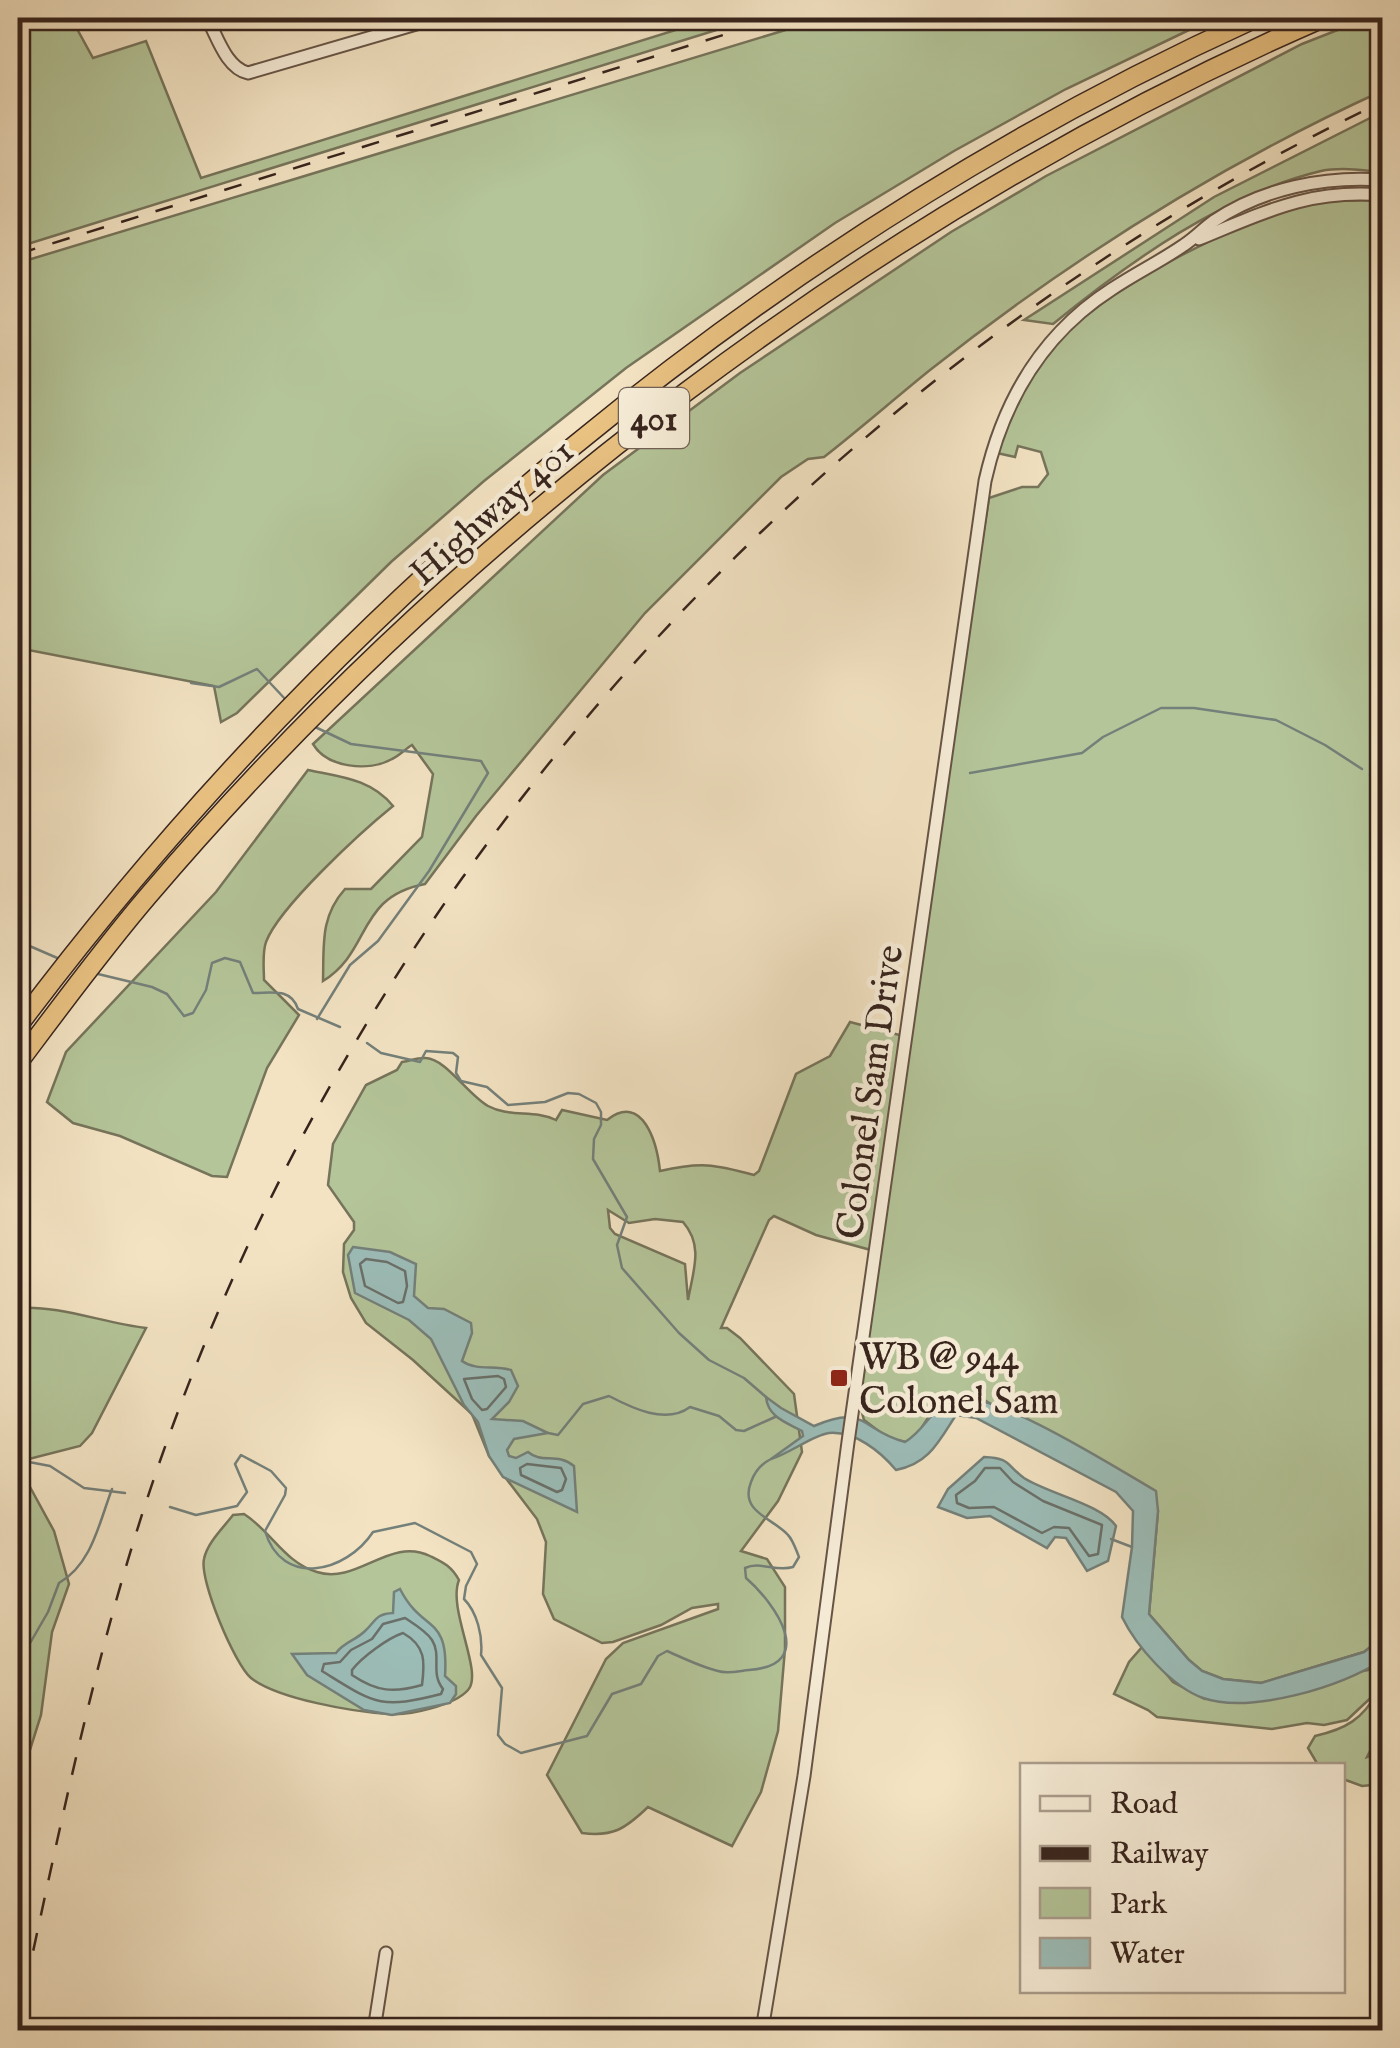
<svg xmlns="http://www.w3.org/2000/svg" width="1400" height="2048" font-family="'IM FELL English',serif">
  <rect width="100%" height="100%" fill="#f3e3c3"/>
  <filter id="stains"><feTurbulence type="fractalNoise" baseFrequency=".002" numOctaves="4"/><feColorMatrix values="0 0 0 0 .2 0 0 0 0 .09 0 0 0 0 .02 0 0 0 .5 -.17"/></filter>
  <radialGradient id="worn" r=".72"><stop offset=".6" stop-color="#630" stop-opacity="0"/><stop offset="1" stop-color="#630" stop-opacity=".3"/></radialGradient>
  <g fill="#b4c599" stroke="#76745b" stroke-width="2.5" fill-rule="evenodd">
    <polygon points="18,18 71,18 93,58 146,41 201,178 714,18 755,18 18,247"/>
    <polygon points="825,18 1214,18 1066,89 954,151 835,223 626,368 484,481 391,562 237,713 221,722 214,686 18,648 18,263"/>
    <path d="M1368,18H1382V91C1222,164 1068,261 930,370C894,399 860,429 824,457L808,459L781,477L645,613L476,816L425,884C356,897 372,951 323,981C324,945 320,917 345,889H371L422,837L433,774L412,745C405,749 399,756 392,759C369,772 327,768 313,744L603,475L740,373L951,232L1046,176L1302,44Z"/>
    <path d="M1382,112V172C1363,170 1340,167 1321,171C1224,194 1129,262 1053,324L1024,320L1214,197Z"/>
    <path d="M1364,200L1382,202V1638L1364,1652L1261,1683L1223,1679L1202,1671L1189,1660L1149,1614L1158,1511L983,1399L931,1413L917,1435L906,1442L888,1438L864,1420L857,1394L878,1252L816,1235L774,1216L769,1220L721,1328H727L740,1338L794,1394L802,1452L778,1501L741,1551L767,1559L785,1587V1649L778,1731L761,1792L732,1846L648,1807C625,1829 613,1837 582,1833L547,1775L606,1659L623,1643L718,1609V1604L692,1608L661,1625L613,1642L602,1643L554,1619L543,1594L546,1542L537,1519L489,1456L472,1414L413,1360L366,1323L351,1298L343,1272L344,1244L354,1230V1222L328,1185L333,1144L366,1085L397,1070L402,1062C409,1061 419,1057 426,1058C446,1059 468,1095 488,1106C510,1118 534,1109 556,1120L562,1110L607,1120C643,1092 657,1143 660,1171C700,1162 714,1164 754,1175L759,1171L796,1074L830,1056L850,1022L903,1036L989,498L1022,487H1038L1048,474L1041,452L1018,446L1015,457L997,453C1012,414 1027,378 1055,345C1104,289 1230,225 1302,205C1321,200 1343,201 1364,200ZM608,1210L629,1223L655,1219L683,1222C704,1246 693,1271 688,1300L685,1264L615,1234L610,1228Z"/>
    <path d="M308,770C341,777 371,779 393,806C362,831 279,907 266,942C262,953 264,969 264,980L299,1015L267,1068L227,1177L212,1176L120,1136L73,1123L47,1102L66,1052L216,892Z"/>
    <path d="M18,1308C60,1305 103,1323 146,1328L92,1433L80,1446L25,1460H18Z"/>
    <polygon points="30,1487 54,1531 69,1584 52,1632 41,1715 18,1788 18,1488"/>
    <path d="M244,1514C271,1531 285,1563 317,1572C357,1585 390,1536 430,1556C444,1563 451,1566 459,1580C447,1609 484,1673 468,1690C455,1705 409,1716 389,1714C354,1712 278,1699 251,1678C235,1665 199,1580 204,1559C207,1543 223,1528 233,1515Z"/>
    <path d="M1143,1646L1173,1682L1205,1699L1368,1670L1382,1660V1731L1380,1735H1382V1743H1374L1367,1757L1382,1752V1784L1362,1786L1343,1779L1342,1766L1318,1765L1308,1748L1315,1736C1346,1729 1363,1719 1378,1691L1347,1720L1324,1725L1307,1723L1272,1729L1157,1717L1148,1710L1114,1694L1129,1662Z"/>
  </g>
  <g fill="#9cbdb8" stroke="#74807a" stroke-width="2.5">
    <path d="M353,1247L390,1252L416,1264L414,1296L428,1308L444,1309L471,1323L472,1333L462,1361C476,1371 494,1365 511,1370L518,1386L509,1402L492,1419L523,1421L548,1433L514,1439L507,1450L509,1456L516,1458L528,1452C542,1464 557,1452 574,1466L577,1512L503,1477L489,1456L478,1422L464,1405L431,1339L409,1320L355,1293L348,1255Z"/>
    <path d="M766,1397L781,1408L814,1426C867,1403 861,1431 905,1442C928,1428 929,1407 958,1399C992,1389 1121,1471 1156,1491L1158,1511L1149,1614L1189,1660L1202,1671L1223,1679L1261,1683L1364,1652L1382,1638V1660C1343,1687 1250,1714 1203,1698C1172,1687 1136,1646 1122,1617L1132,1547L1133,1511L1116,1492L976,1418L956,1415C939,1441 929,1464 896,1470C880,1451 855,1431 829,1433C813,1435 789,1454 771,1459L803,1436L802,1431C785,1422 768,1417 766,1397Z"/>
    <path d="M984,1457C1011,1458 1006,1465 1024,1478C1049,1494 1101,1504 1116,1526L1108,1561L1087,1571L1066,1538L1055,1537L1047,1548L990,1516L967,1518L938,1507L948,1489Z"/>
    <path d="M400,1589C423,1634 449,1614 445,1676L456,1686V1694L450,1703L392,1715L364,1710L307,1675L292,1654L336,1653C345,1641 355,1641 365,1631C376,1621 375,1614 393,1613L394,1592Z"/>
  </g>
  <g fill="none" stroke-linecap="round" stroke-linejoin="round">
    <g stroke="#6a706a" stroke-width="2.5">
      <polygon points="366,1259 387,1262 405,1271 407,1286 403,1302 398,1303 365,1286 360,1264"/>
      <polygon points="498,1376 504,1379 506,1387 487,1409 482,1410 472,1399 464,1379"/>
      <polygon points="527,1464 561,1468 566,1479 562,1490 557,1492 521,1475 520,1468"/>
      <polygon points="985,1468 1000,1468 1013,1482 1043,1501 1102,1525 1098,1554 1089,1556 1069,1528 1054,1527 1042,1533 994,1507 969,1508 957,1503 956,1495 975,1481"/>
      <path d="M405,1618C414,1624 426,1631 432,1640C442,1656 430,1673 443,1689L441,1694C379,1710 374,1703 322,1671L324,1664L340,1662L351,1650L372,1639L383,1624Z"/>
      <path d="M403,1633C426,1646 425,1662 422,1685C394,1693 377,1692 352,1675V1670C362,1657 388,1638 403,1633Z"/>
    </g>
    <g stroke="#74807a" stroke-width="2.5">
      <polyline points="191,683 219,687 257,669 286,700"/>
      <polyline points="313,726 351,744 481,761 488,773 429,871 378,941 350,965 317,1019"/>
      <polyline points="970,773 1082,753 1103,737 1161,708 1194,708 1276,720 1325,745 1362,769"/>
      <polyline points="1370,775 1382,783"/>
      <polyline points="18,941 62,960"/>
      <path d="M98,974L152,987L167,994L184,1016L193,1013L206,990L212,963L225,958L240,962L253,993C273,993 291,988 298,1009L340,1027"/>
      <polyline points="367,1043 381,1053 420,1062 426,1051 453,1053 458,1057 456,1073 461,1081 487,1087 508,1105 545,1102 568,1093 579,1094 596,1103 601,1112 601,1125 594,1139 593,1159 627,1217 617,1245 622,1268 679,1333 709,1360 744,1378 766,1397"/>
      <path d="M548,1433L558,1435L583,1404L609,1396C632,1408 666,1425 690,1407L719,1416L736,1430L744,1431L775,1417"/>
      <polyline points="18,1455 29,1462 50,1466 84,1488 125,1493"/>
      <path d="M170,1507L196,1515L237,1506L247,1492L235,1464L241,1455L271,1471L286,1488L285,1495L265,1531C282,1588 346,1573 373,1532L415,1523L471,1552L477,1564L466,1586L464,1599C477,1612 483,1636 481,1655L502,1688L498,1735L505,1744L521,1753L587,1736L612,1694L641,1684L658,1656L667,1651C683,1658 701,1667 718,1671C727,1674 739,1671 749,1670C818,1665 776,1604 746,1578L745,1568C760,1561 776,1572 793,1567L799,1557C796,1550 793,1540 788,1535C773,1518 739,1512 751,1482C755,1471 761,1464 771,1459"/>
      <polyline points="1111,1539 1132,1547"/>
      <path d="M18,1664L48,1612L59,1583C92,1564 99,1523 112,1489"/>
    </g>
    <defs>
      <g id="minor">
        <path d="M207,18C217,36 226,68 248,73L437,18"/>
        <path d="M1199,239C1265,212 1309,189 1382,195"/>
        <polyline points="374,2030 386,1953"/>
        <path d="M762,2030L804,1776L848,1442L985,481C1003,400 1042,334 1112,289C1136,273 1161,261 1184,245C1195,238 1204,228 1214,221C1263,188 1325,176 1382,180"/>
      </g>
      <g id="highway">
        <path d="M18,1026C336,602 772,237 1256,18"/>
        <path d="M18,1063C60,1007 102,950 148,896C461,528 880,211 1323,18"/>
      </g>
    </defs>
    <use href="#minor" stroke="#665446" stroke-width="15"/>
    <use href="#highway" stroke="#37241d" stroke-width="21"/>
    <use href="#minor" stroke="#f7edd8" stroke-width="11"/>
    <use href="#highway" stroke="#eac282" stroke-width="18"/>
    <g stroke="#37241d" stroke-width="2.5" stroke-dasharray="18 18" stroke-linecap="butt">
      <polyline points="18,254 778,18"/>
      <path d="M18,2021C62,1820 101,1618 173,1425C385,849 828,366 1382,102"/>
    </g>
  </g>
  <rect fill="#8f2418" stroke="#f7edd8" stroke-width="4" x="829" y="1368" width="20" height="20" rx="5"/>
  <g text-anchor="middle" stroke-width="9" stroke-linejoin="round" paint-order="stroke">
    <rect fill="#f7edd8" stroke="#716055" stroke-width="2.5" x="619" y="388" width="70" height="60" rx="8"/>
    <g font-size="35" font-weight="bold" fill="#37241d">
      <text x="654" y="430">401</text>
    </g>
    <g font-size="38" fill="#37241d" stroke="#f7edd8">
      <text transform="translate(491 511) rotate(-41)" y="13">Highway 401</text>
      <text transform="translate(869 1092) rotate(-82)" y="13">Colonel Sam Drive</text>
    </g>
    <g font-size="38" fill="#37241d" stroke="#f7edd8" text-anchor="start">
      <text x="859" y="1369">WB @ 944<tspan x="859" dy="44">Colonel Sam</tspan></text>
    </g>
  </g>
  <rect width="1400" height="2048" fill="none" stroke="#f3e3c3" stroke-width="60"/>
  <rect x="20" y="20" width="1360" height="2008" fill="none" stroke="#37241d" stroke-width="5"/>
  <rect x="30" y="30" width="1340" height="1988" fill="none" stroke="#37241d" stroke-width="2.5"/>
  <rect x="1020" y="1763" width="325" height="230" fill="#f7edd8" stroke="#aa9d8d" stroke-width="2.5"/>
  <rect x="1040" y="1796" width="50" height="15" fill="#f7edd8" stroke="#aa9d8d" stroke-width="2.5"/>
  <text x="1110" y="1813" font-size="30" fill="#37241d">Road</text>
  <rect x="1040" y="1846" width="50" height="15" fill="#37241d" stroke="#aa9d8d" stroke-width="2.5"/>
  <text x="1110" y="1863" font-size="30" fill="#37241d">Railway</text>
  <rect x="1040" y="1888" width="50" height="30" fill="#b4c599" stroke="#aa9d8d" stroke-width="2.5"/>
  <text x="1110" y="1913" font-size="30" fill="#37241d">Park</text>
  <rect x="1040" y="1938" width="50" height="30" fill="#9cbdb8" stroke="#aa9d8d" stroke-width="2.5"/>
  <text x="1110" y="1963" font-size="30" fill="#37241d">Water</text>
  <rect width="100%" height="100%" filter="url(#stains)"/>
  <rect width="100%" height="100%" fill="url(#worn)"/>
</svg>
